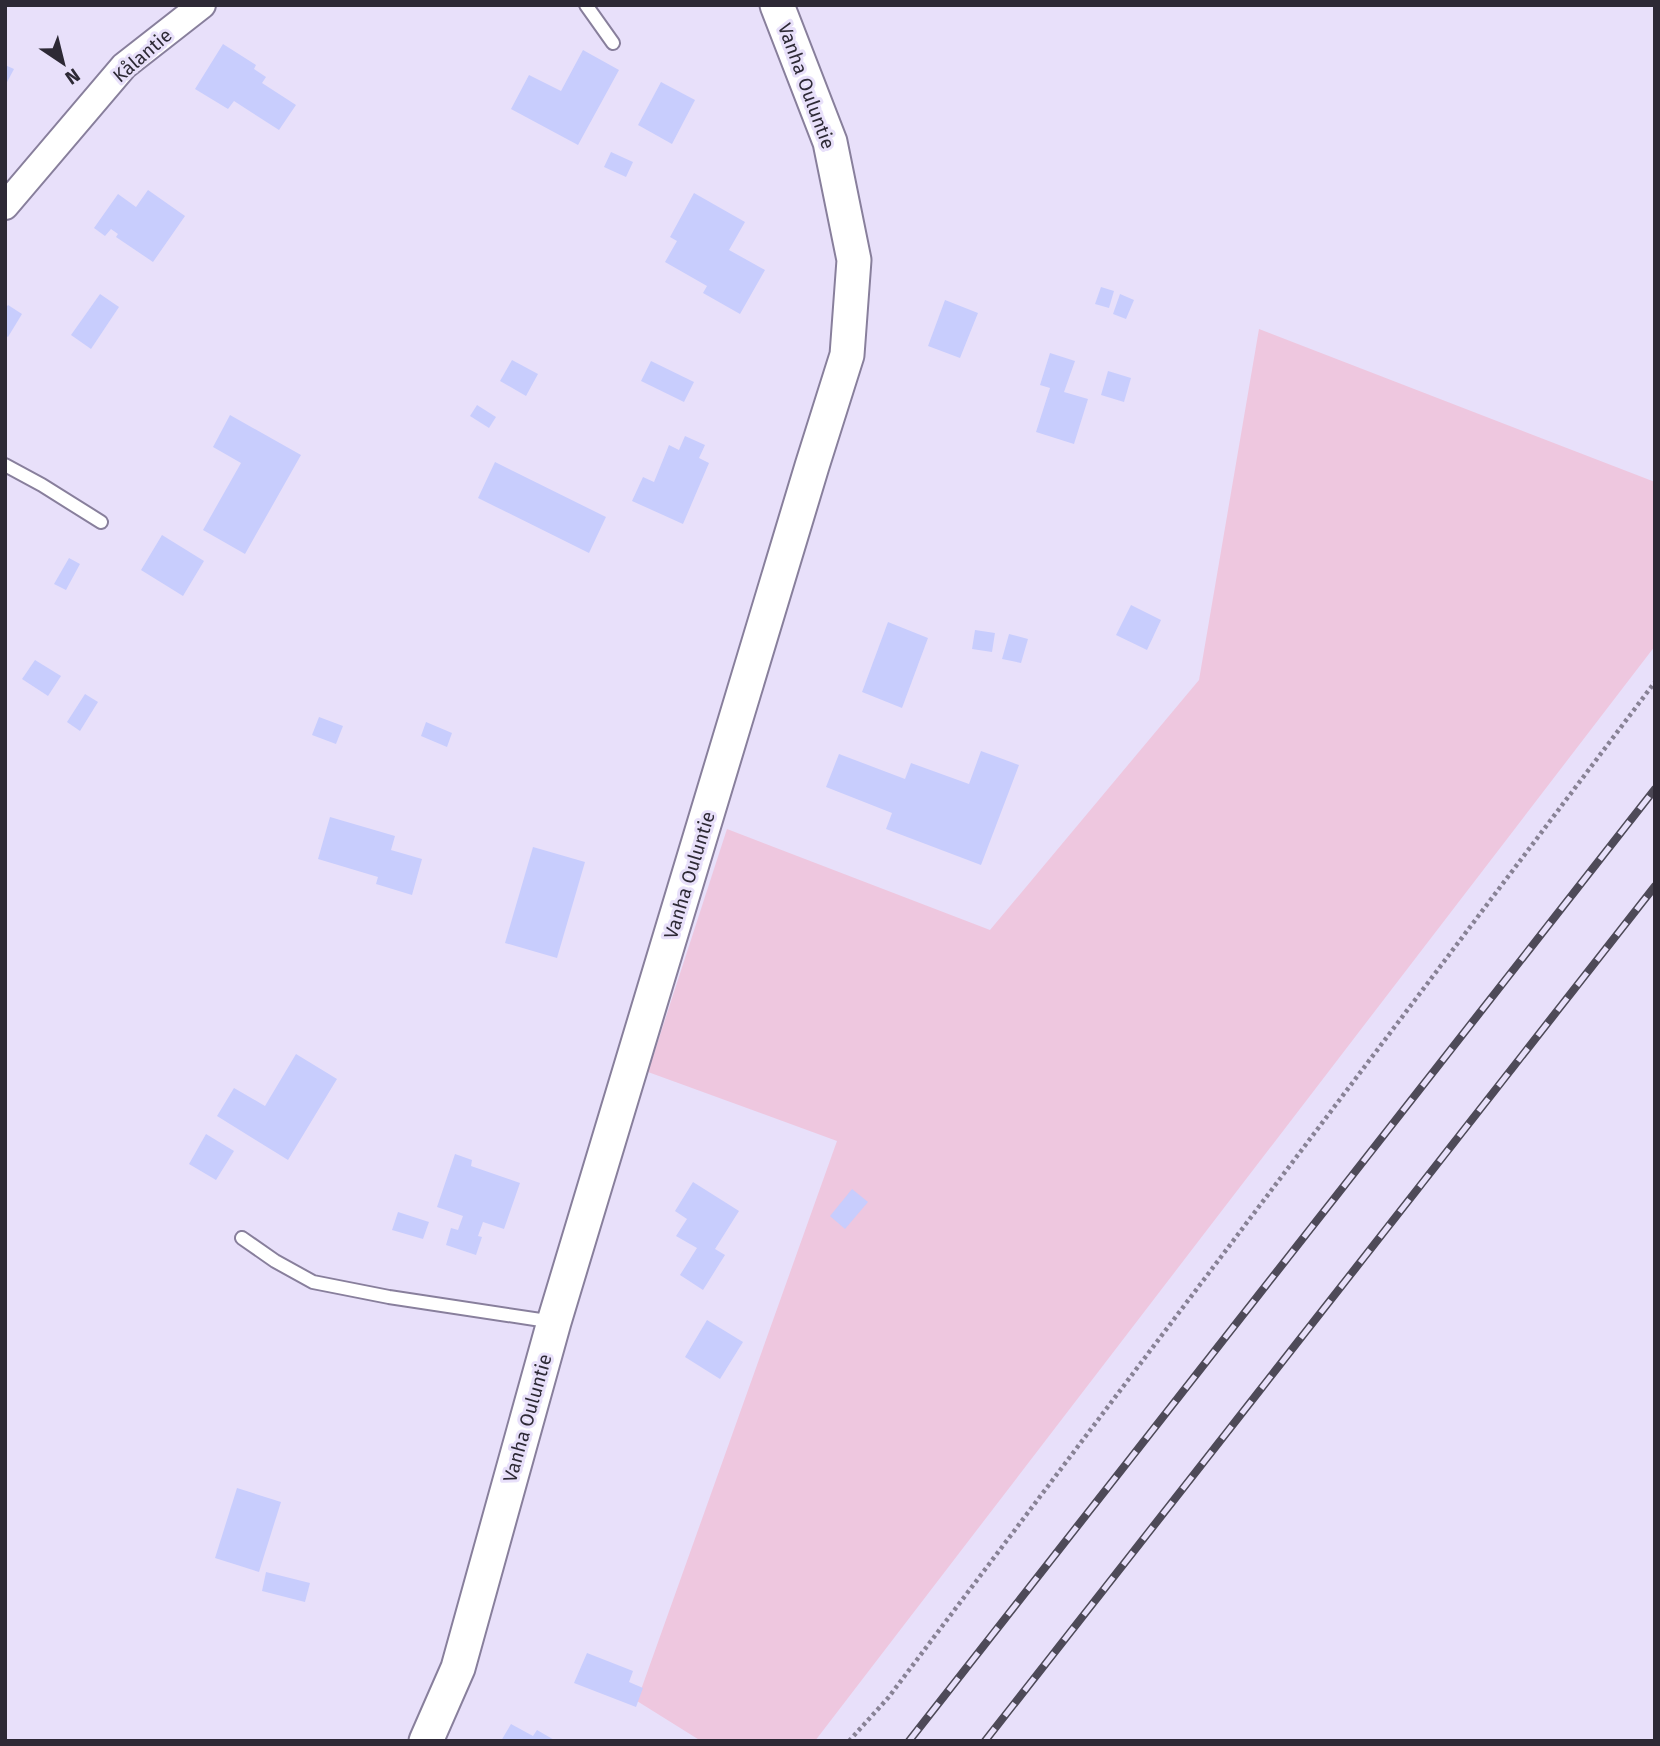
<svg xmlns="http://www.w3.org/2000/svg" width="1660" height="1746" font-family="'Fira Sans',sans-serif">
  <rect width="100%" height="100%" fill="#e8e0fa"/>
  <polygon fill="#eec7df" points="1259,329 1655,482 1655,646 815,1741 701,1741 637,1701 837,1141 648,1072 727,829 990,930 1199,680"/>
  <g fill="#c8cdfd">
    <polygon points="223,44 256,65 254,69 266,77 262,83 296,105 279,130 234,101 228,109 195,89"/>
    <polygon points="583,50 619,70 578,145 511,109 529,75 561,91"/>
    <polygon points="5,65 14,69 5,86"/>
    <polygon points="661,82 695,100 672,144 638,125"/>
    <polygon points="611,152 633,162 626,177 604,167"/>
    <polygon points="148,190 185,216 153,262 116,237 118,234 111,229 105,236 94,228 118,194 136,207"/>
    <polygon points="694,193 745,222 729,250 765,270 740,314 703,293 707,286 665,262 677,241 670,237"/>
    <polygon points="1101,287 1114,291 1109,308 1095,304"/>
    <polygon points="100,294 119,307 91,349 71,335"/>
    <polygon points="1120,294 1134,300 1126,319 1113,314"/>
    <polygon points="945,300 978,313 960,358 928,346"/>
    <polygon points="8,305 22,314 8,337 5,335 5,309"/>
    <polygon points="1050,353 1075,361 1064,392 1088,399 1074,444 1036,432 1050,388 1040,385"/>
    <polygon points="512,360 538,374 526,396 500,381"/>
    <polygon points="651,361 694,382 684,402 641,381"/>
    <polygon points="1108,371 1131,378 1124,402 1101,395"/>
    <polygon points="477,405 496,417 489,428 470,416"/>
    <polygon points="230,415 301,455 245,554 203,530 241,463 213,447"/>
    <polygon points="685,436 705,445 699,458 709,463 683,524 632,501 643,477 654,482 669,445 679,450"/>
    <polygon points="495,462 606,517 589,553 478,498"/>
    <polygon points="162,535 204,561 183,596 141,570"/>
    <polygon points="69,558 80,564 66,590 54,584"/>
    <polygon points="1131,605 1161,620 1147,650 1116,635"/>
    <polygon points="888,622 928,638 902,708 862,692"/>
    <polygon points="975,630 995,633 992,652 972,649"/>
    <polygon points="1009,634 1028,639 1021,663 1002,659"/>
    <polygon points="35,660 61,676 48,696 22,679"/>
    <polygon points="85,694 98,702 80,731 67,722"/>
    <polygon points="319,717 343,726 336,744 312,735"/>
    <polygon points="426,722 452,733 447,747 421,736"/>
    <polygon points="981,751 1019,765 981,865 886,829 892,813 826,787 839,754 905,779 911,763 969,784"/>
    <polygon points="330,817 395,836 391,850 422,859 412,895 376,884 378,877 318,859"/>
    <polygon points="533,847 585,862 557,958 505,943"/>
    <polygon points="296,1054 337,1079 288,1160 217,1116 234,1088 265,1106"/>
    <polygon points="206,1134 234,1151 216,1180 189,1164"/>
    <polygon points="455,1154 472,1160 471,1166 520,1183 504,1229 483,1222 478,1236 482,1237 476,1255 446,1245 451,1228 458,1230 463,1216 437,1207"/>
    <polygon points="693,1182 739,1211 715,1249 725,1255 703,1290 680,1275 697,1248 676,1236 687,1219 675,1211"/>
    <polygon points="852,1189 868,1202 845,1229 830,1216"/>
    <polygon points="398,1212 429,1222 423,1239 392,1230"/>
    <polygon points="707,1320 743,1342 720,1379 685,1357"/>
    <polygon points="237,1488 281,1502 259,1572 215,1558"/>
    <polygon points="266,1572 310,1583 305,1602 262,1591"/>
    <polygon points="587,1653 633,1671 629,1682 643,1688 636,1707 574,1683"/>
    <polygon points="511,1724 533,1736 537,1730 556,1741 501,1741"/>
  </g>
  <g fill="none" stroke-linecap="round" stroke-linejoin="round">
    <defs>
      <g id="service">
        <polyline points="586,5 613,43"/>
        <polyline points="5,465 42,485 101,522"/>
        <polyline points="242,1238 275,1261 313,1282 389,1297 554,1322"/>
      </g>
      <polyline id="minor" points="5,206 124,66 202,5"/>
      <polyline id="tertiary" points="426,1741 458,1668 554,1322 812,466 847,355 854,260 830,142 777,5"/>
    </defs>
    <use href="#service" stroke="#887f9c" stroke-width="16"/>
    <use href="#minor" stroke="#887f9c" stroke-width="30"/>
    <use href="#tertiary" stroke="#887f9c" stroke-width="37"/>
    <polyline stroke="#888295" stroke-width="4.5" stroke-dasharray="3.5 3.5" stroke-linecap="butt" points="849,1741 888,1698 1655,682"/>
    <use href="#service" stroke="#fff" stroke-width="12"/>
    <use href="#minor" stroke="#fff" stroke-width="26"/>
    <use href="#tertiary" stroke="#fff" stroke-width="33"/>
    <defs>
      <g id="rail">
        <polyline points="909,1741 1655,789"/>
        <polyline points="985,1741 1655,886"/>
      </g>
    </defs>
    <use href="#rail" stroke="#4e4a58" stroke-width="8"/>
    <use href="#rail" stroke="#e8e0fa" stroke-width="5" stroke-dasharray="16" stroke-linecap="butt"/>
  </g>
  <g text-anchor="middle" stroke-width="6" stroke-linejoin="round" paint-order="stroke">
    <g font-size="19" fill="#2d2935" stroke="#e8e0fa">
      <text transform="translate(142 55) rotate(-41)" y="7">Kålantie</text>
      <text transform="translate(807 86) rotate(70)" y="7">Vanha Ouluntie</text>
      <text transform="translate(689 875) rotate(-73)" y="7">Vanha Ouluntie</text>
      <text transform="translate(527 1418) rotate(-74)" y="7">Vanha Ouluntie</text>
    </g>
  </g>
  <rect width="1660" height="1746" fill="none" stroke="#2d2935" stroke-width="14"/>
  <g transform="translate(63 63) rotate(145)" stroke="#e8e0fa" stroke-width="5" paint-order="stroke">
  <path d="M0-5L12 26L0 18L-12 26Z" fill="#2d2935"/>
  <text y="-10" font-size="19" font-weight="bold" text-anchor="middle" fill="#2d2935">N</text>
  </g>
</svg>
